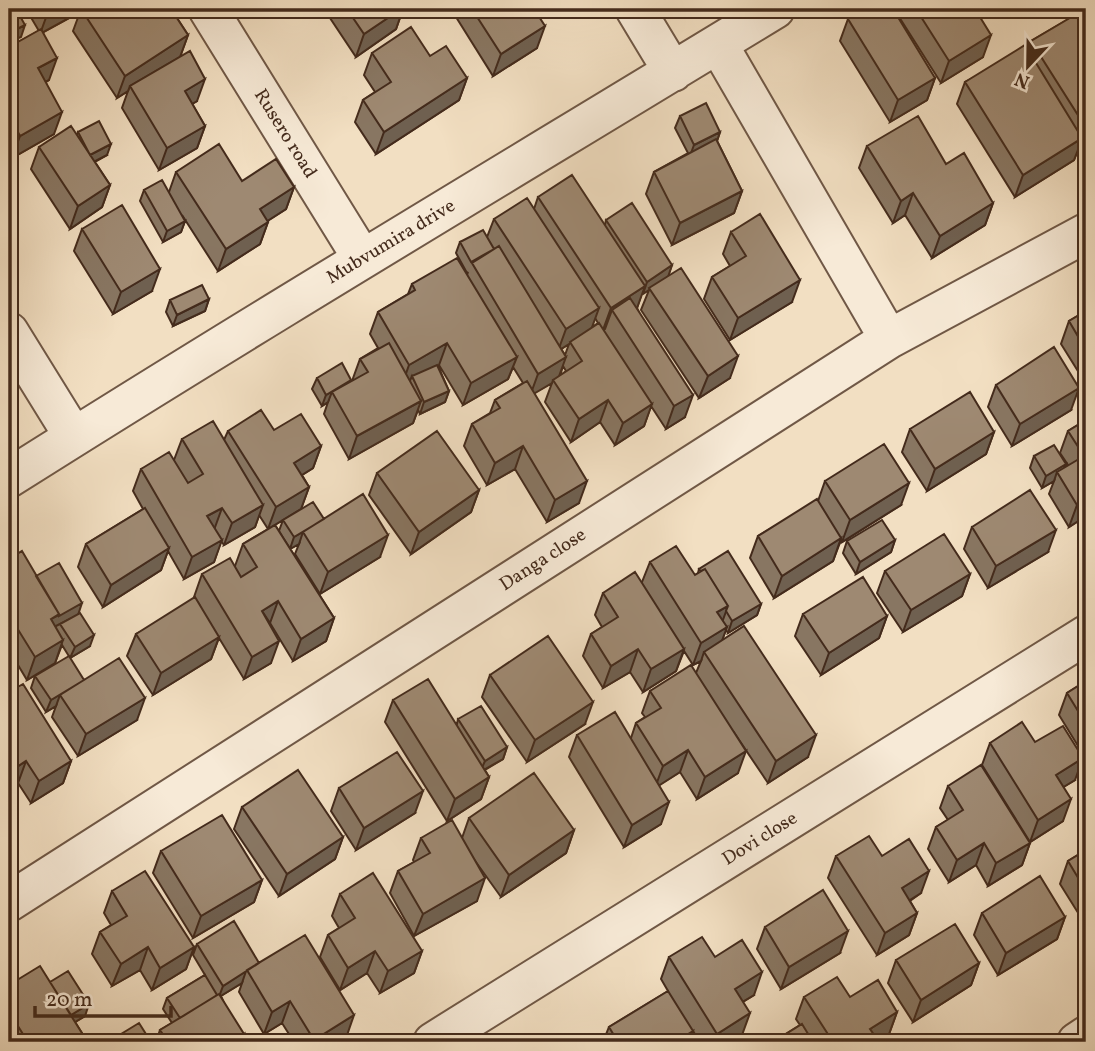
<svg xmlns="http://www.w3.org/2000/svg" width="1095" height="1051" viewBox="0 0 1095 1051" font-family="Vollkorn,serif">
  <style>
    .lines { fill: none; stroke-linecap: round; stroke-linejoin: round }
    .minor-casing { stroke: #705846; stroke-width: 42 }
    .minor { stroke: #f7ead7; stroke-width: 38 }
    .wall { fill: #887662; stroke: #442b1c; stroke-width: 2; fill-rule: evenodd }
    .shaded-wall { fill: #6f6050; stroke: #442b1c; stroke-width: 2 }
    .building { fill: #9e8972; stroke: #442b1c; stroke-width: 2 }
    .labels { text-anchor: middle; dominant-baseline: central; stroke-width: 7; stroke-linejoin: round; paint-order: stroke }
    .street-label { font-size: 19px; fill: #442b1c; stroke: #f7ead7 }
  </style>
  <rect width="100%" height="100%" fill="#f2dfc2"/>
  <filter id="stains"><feTurbulence type="fractalNoise" baseFrequency=".00286" numOctaves="4"/><feColorMatrix values="0 0 0 0 .2 0 0 0 0 .09 0 0 0 0 .02 0 0 0 .5 -.17"/></filter>
  <radialGradient id="worn" r=".72"><stop offset=".6" stop-color="#630" stop-opacity="0"/><stop offset="1" stop-color="#630" stop-opacity=".3"/></radialGradient>
  <g class="lines">
    <defs>
      <path id="minor" d="M208,9L362,258
        M635,9L673,72
        M718,44L889,339
        M9,332L74,437
        M9,478C262,318 519,165 775,9
        M9,902L889,339L1086,233
        M433,1042L1086,635
        M1077,1042L1086,1036"/>
    </defs>
    <use href="#minor" class="minor-casing"/>
    <use href="#minor" class="minor"/>
  </g>
  <path class="wall" d="M26,9H171L188,35L180,57L197,101L192,104L205,126L197,148L159,170L122,108L128,91L117,98L73,31L80,12L43,32L49,80L46,82L54,134L12,158L9,152V47L39,31Z
    M324,9H403L396,29L356,57Z
    M451,9H534L537,48L493,76Z
    M894,9H975L983,57L941,83Z
    M1086,9V138L1081,142L1074,160L1015,197L957,104L965,82L1028,50L1031,41Z
    M848,19L935,78L927,100L890,122L840,41Z
    M372,53L430,56L467,78L459,100L376,154L355,122L363,100L375,92L364,75Z
    M680,116L720,132L717,141L742,191L734,213L672,245L646,194L654,172L688,153L675,128Z
    M78,132L107,155L95,162L110,185L102,207L70,229L31,169L39,147L77,135Z
    M867,146L946,164L993,203L985,225L932,258L905,215L893,223L859,168Z
    M176,172L242,181L294,187L286,209L267,221L268,222L260,244L218,271L182,215L185,221L181,232L163,242L140,201L144,190L169,192Z
    M538,197L605,225L606,220L672,265L668,276L730,378L699,398L641,310L649,290L642,293L637,308L685,417L666,429L651,406L644,426L615,445L600,422L571,442L545,402L552,383L534,393L579,503L547,522L515,469L487,485L464,446L472,424L490,413L495,400L523,383L513,367L508,379L463,405L439,365L438,366L449,391L445,402L420,414L418,410L413,423L349,459L324,414L328,402L322,406L312,389L317,378L352,381L360,359L378,348L370,334L378,312L408,294L412,284L467,275L468,272L467,273L456,253L460,242L487,237L494,219L534,209ZM595,318L598,323L591,328ZM569,344L565,355L561,349ZM563,366L566,371L560,376Z
    M82,229L152,291L113,314L74,251Z
    M731,232L792,302L730,340L704,299L712,277L730,266L723,254Z
    M209,299L205,311L173,326L166,312L170,300Z
    M1086,311V384L1061,344L1069,321Z
    M996,385L1071,410L1012,446L988,407Z
    M1086,387V409L1080,399L1084,388Z
    M1086,420V516L1069,527L1049,494L1054,481L1042,488L1030,468L1034,456L1066,464L1065,467L1068,465L1060,453L1068,431Z
    M910,429L994,432L986,454L927,491L902,452Z
    M274,430L321,446L313,468L302,475L309,487L301,509L324,519L380,557L320,594L295,554L299,544L290,549L279,531L283,520L275,525L334,618L326,641L293,661L270,623L271,663L244,679L219,638L211,659L153,695L127,656L136,634L199,604L194,597L202,574L235,566L243,544L268,529L259,515L255,527L224,545L221,541L214,562L184,579L168,551L161,570L103,607L78,567L86,544L143,509L133,491L141,469L174,460L182,439L224,440L228,431Z
    M377,473L479,490L471,512L411,554L369,495Z
    M825,481L901,505L842,542L841,540L833,561L774,598L750,558L758,536L818,501Z
    M972,527L1048,552L988,588L964,549Z
    M895,540L891,552L856,574L843,553L847,541Z
    M9,559L36,576L78,614L90,646L70,658L62,645L55,663L27,680L9,650Z
    M650,562L695,575L698,573L699,569L761,604L757,615L728,633L726,630L722,640L808,757L768,783L735,734L738,773L697,799L680,772L659,785L661,824L624,847L569,757L577,735L631,738L636,723L645,717L642,713L650,691L696,673L701,661L693,665L684,651L676,671L643,692L630,672L603,688L583,656L591,634L602,627L595,615L603,593L642,582Z
    M885,571L970,574L962,596L903,632L877,593Z
    M803,614L887,616L879,638L821,675L795,636Z
    M490,675L585,724L527,762L482,697Z
    M35,676L84,680L137,720L78,756L52,717L56,706L46,712L31,688Z
    M1086,681V759L1059,715L1067,693Z
    M9,692L71,761L63,783L31,803L18,783Z
    M393,700L457,724L458,719L507,747L503,759L485,770L489,777L481,799L447,821L385,722Z
    M1035,742L1075,780L1063,787V821L1030,842L982,765L990,743Z
    M948,786L1030,843L1022,865L988,886L976,865L949,882L928,849L936,827L948,820L940,808Z
    M339,788L415,813L356,850L331,811Z
    M242,807L343,837L335,859L279,896L234,829Z
    M469,818L574,830L566,853L501,897L473,858L477,901L414,936L390,893L398,871L414,862L413,860L421,838H462Z
    M1086,850V923L1085,924L1060,884L1068,861Z
    M161,851L262,880L254,902L193,938L153,873Z
    M836,856H882L921,893L910,901L917,913L909,935L877,955L828,878Z
    M112,891L194,947L186,969L152,990L140,970L112,986L92,954L100,932L111,925L104,913Z
    M340,894L422,951L414,973L380,993L367,973L340,990L320,957L328,935L339,928L332,916Z
    M982,913L1065,917L1057,939L998,975L974,935Z
    M765,927L840,953L781,989L757,949Z
    M197,944L259,963L346,1038L338,1042H294L282,1023L264,1034L239,992L242,983L221,996L241,1042H156L160,1030L172,1023L163,1009L167,998L205,975L193,955Z
    M669,957H715L754,995L743,1002L742,1035L731,1042H700L693,1031L689,1042H603L609,1027L668,991L661,979Z
    M896,960L979,963L971,985L913,1022L888,983Z
    M50,982L85,1016L75,1022L85,1038L84,1042H9V985Z
    M804,997H850L897,1012L889,1034L878,1041L879,1042H773L800,1025L796,1019Z"/>
  <path class="shaded-wall" d="M54,9H81L80,12L40,34L48,12Z
    M401,9H403L396,29L356,57L364,34Z
    M25,25L21,37L9,42V33Z
    M545,26L537,48L493,76L501,54Z
    M188,35L180,57L130,86L128,91L117,98L125,76Z
    M991,35L983,57L941,83L949,61Z
    M57,58L49,80L30,90L38,68Z
    M467,78L459,100L376,154L384,132Z
    M935,78L927,100L890,122L898,100Z
    M205,79L197,101L177,113L185,91Z
    M62,112L54,134L12,158L20,136Z
    M1086,121V138L1081,142L1074,160L1015,197L1023,175L1076,142L1083,123Z
    M205,126L197,148L159,170L167,148Z
    M720,132L716,144L690,156L694,145Z
    M111,144L107,155L86,166L90,155Z
    M110,185L102,207L70,229L78,206Z
    M294,187L286,209L252,231L260,209Z
    M742,191L734,213L672,245L680,223Z
    M913,193L905,215L893,223L901,201Z
    M993,203L985,225L932,258L940,236Z
    M185,221L181,232L163,242L167,231Z
    M268,222L260,244L218,271L226,249Z
    M672,265L668,277L643,294L647,282Z
    M160,269L152,291L113,314L121,292Z
    M800,280L792,302L730,340L738,318Z
    M645,286L637,308L612,310L605,329L603,330L611,308Z
    M209,299L205,311L173,326L177,315Z
    M599,308L591,330L558,351L566,329Z
    M447,343L439,365L414,380L412,376L409,383L401,388L409,365Z
    M738,356L730,378L699,398L708,376Z
    M517,357L508,379L463,405L471,383Z
    M566,357L558,379L553,380L552,383L530,396L538,374Z
    M351,380L332,392L328,402L322,406L326,395Z
    M1079,388L1071,410L1012,446L1020,424Z
    M449,391L445,402L420,414L424,402Z
    M693,395L685,417L666,429L674,406Z
    M608,400L600,422L571,442L579,419Z
    M421,401L413,423L349,459L357,436Z
    M652,404L644,426L615,445L623,423Z
    M994,432L986,454L927,491L935,469Z
    M321,446L313,468L286,485L294,463Z
    M523,446L515,469L487,485L495,463Z
    M1066,464L1062,476L1057,472L1054,481L1042,488L1046,476Z
    M587,481L579,503L547,522L555,500Z
    M909,483L901,505L842,542L850,520Z
    M309,487L301,509L268,529L276,507Z
    M479,490L471,512L411,554L419,532Z
    M1086,499V516L1069,527L1077,505Z
    M263,505L255,527L224,545L232,523Z
    M222,508L214,530L207,516Z
    M1056,530L1048,552L988,588L996,566Z
    M303,532L299,544L290,549L294,537Z
    M388,535L380,557L320,594L328,572Z
    M841,538L833,561L774,598L782,576Z
    M222,540L214,562L184,579L192,557Z
    M895,540L891,552L856,574L860,562Z
    M169,548L161,570L103,607L111,585Z
    M970,574L962,596L903,632L911,610Z
    M278,601L270,623L262,611Z
    M82,603L78,615L54,627L51,619Z
    M761,604L757,615L728,633L732,621Z
    M728,606L720,628L717,612Z
    M887,616L879,638L821,675L829,653Z
    M334,618L326,641L293,661L301,639Z
    M727,627L719,649L704,652L701,661L693,665L701,643Z
    M94,635L90,646L70,658L75,647Z
    M219,637L211,659L153,695L161,673Z
    M63,640L55,663L27,680L35,657Z
    M279,641L271,663L244,679L252,657Z
    M638,649L630,672L603,688L611,666Z
    M684,649L676,671L643,692L651,669Z
    M84,680L60,695L56,706L46,712L51,700Z
    M145,698L137,720L78,756L86,734Z
    M593,702L585,724L527,762L535,740Z
    M816,735L808,757L768,783L776,761Z
    M507,747L503,759L480,772L485,761Z
    M688,750L680,772L655,788L663,766Z
    M746,751L738,773L697,799L705,777Z
    M1083,758L1075,780L1047,797L1056,775Z
    M26,761L18,783L9,789V772Z
    M71,761L63,783L31,803L39,781Z
    M489,777L481,799L447,821L455,799Z
    M423,791L415,813L356,850L364,828Z
    M1071,799L1063,821L1030,842L1038,820Z
    M669,802L661,824L624,847L632,825Z
    M574,830L566,853L501,897L509,875Z
    M343,837L335,859L279,896L287,874Z
    M984,843L976,865L949,882L957,860Z
    M1030,843L1022,865L988,886L996,863Z
    M929,871L921,893L894,910L902,888Z
    M485,878L477,901L414,936L423,914Z
    M262,880L254,902L193,938L201,916Z
    M917,913L909,935L877,955L885,933Z
    M1065,917L1057,939L998,975L1006,953Z
    M848,931L840,953L781,989L789,967Z
    M148,947L140,970L112,986L121,964Z
    M194,947L186,969L152,990L160,968Z
    M375,951L367,973L340,990L348,968Z
    M422,951L414,973L380,993L388,971Z
    M979,963L971,985L913,1022L921,1000Z
    M246,971L242,983L219,997L223,986Z
    M762,972L754,995L727,1011L735,989Z
    M290,1001L282,1023L264,1034L272,1012Z
    M89,1004L85,1016L59,1032L63,1020Z
    M897,1012L889,1034L877,1042L870,1029Z
    M750,1013L742,1035L731,1042H714L717,1034Z
    M354,1015L346,1038L338,1042H313L314,1040Z
    M693,1031L689,1042H675Z
    M244,1034L241,1042H231Z"/>
  <path class="building" d="M9,9H16L25,25L9,33Z
    M81,9H171L188,35L125,76Z
    M347,9H401L364,34Z
    M472,9H534L545,26L501,54Z
    M864,9H893L935,78L898,100L848,19Z
    M916,9H975L991,35L949,61Z
    M1085,9H1086V121L1083,123L1031,41Z
    M411,27L430,56L446,46L467,78L384,132L363,100L391,82L372,53Z
    M41,29L57,58L38,68L62,112L20,136L9,115V47Z
    M1025,45L1082,138L1023,175L965,82Z
    M190,51L205,79L185,91L205,126L167,148L130,86Z
    M706,103L720,132L694,145L680,116Z
    M918,116L946,164L964,153L993,203L940,236L913,193L901,201L867,146Z
    M99,121L111,144L90,155L78,132Z
    M71,126L110,185L78,206L39,147Z
    M716,139L742,191L680,223L654,172Z
    M219,144L242,181L276,159L294,187L260,209L268,222L226,249L176,172Z
    M572,175L645,286L611,308L538,197Z
    M162,180L185,221L167,231L144,190Z
    M527,198L599,308L566,329L494,219Z
    M632,203L672,265L647,282L606,220Z
    M122,205L160,269L121,292L82,229Z
    M760,214L800,280L738,318L712,277L746,256L731,232Z
    M483,230L494,249L471,262L460,242Z
    M499,246L566,357L538,374L472,263Z
    M457,258L517,357L471,383L447,343L409,365L378,312L415,290L412,284Z
    M681,268L738,356L708,376L649,288Z
    M202,285L209,299L177,315L170,300Z
    M630,298L693,395L674,406L612,310Z
    M1086,311V350L1069,321Z
    M599,323L652,404L623,423L608,400L579,419L553,380L582,361L570,342Z
    M389,343L421,401L357,436L332,392L368,372L360,359Z
    M1054,347L1079,388L1020,424L996,385Z
    M342,363L351,380L326,395L317,378Z
    M437,365L449,391L424,402L412,376Z
    M527,381L587,481L555,500L523,446L495,463L472,424L500,408L495,400Z
    M970,392L994,432L935,469L910,429Z
    M261,410L274,430L301,414L321,446L294,463L309,487L276,507L228,431Z
    M1086,420V499L1077,505L1057,472L1084,456L1068,431Z
    M213,421L263,505L232,523L222,508L207,516L222,540L192,557L141,469L169,452L188,483L203,474L182,439Z
    M437,431L479,490L419,532L377,473Z
    M884,444L909,483L850,520L825,481Z
    M1054,445L1066,464L1046,476L1034,456Z
    M1030,490L1056,530L996,566L972,527Z
    M363,494L388,535L328,572L303,532Z
    M817,499L841,538L782,576L758,536Z
    M313,502L324,519L294,537L283,520Z
    M145,508L169,548L111,585L86,544Z
    M882,520L895,540L860,562L847,541Z
    M275,525L334,618L301,639L278,601L262,611L279,641L252,657L202,574L230,558L241,577L257,567L243,544Z
    M944,534L970,574L911,610L885,571Z
    M676,546L695,575L705,569L728,606L717,612L727,627L701,643L650,562Z
    M22,551L59,614L51,619L63,640L35,657L9,615V559Z
    M728,551L761,604L732,621L726,611L728,606L705,569L701,571L699,569Z
    M59,563L82,603L59,616V614L36,576Z
    M635,572L684,649L651,669L638,649L611,666L591,634L618,617L603,593Z
    M863,577L887,616L829,653L803,614Z
    M195,597L219,637L161,673L136,634Z
    M80,613L94,635L75,647L60,624Z
    M744,626L816,735L776,761L704,652Z
    M548,636L593,702L535,740L490,675Z
    M69,656L84,680L51,700L35,676Z
    M119,658L145,698L86,734L60,695Z
    M691,665L746,751L705,777L688,750L663,766L636,723L661,708L650,691Z
    M428,679L489,777L455,799L393,700Z
    M1086,681V724L1067,693Z
    M23,684L71,761L39,781L26,761L9,772V692Z
    M481,706L507,747L485,761L458,719Z
    M615,712L669,802L632,825L577,735Z
    M1022,722L1035,742L1063,726L1083,758L1056,775L1071,799L1038,820L990,743Z
    M397,752L423,791L364,828L339,788Z
    M981,765L1030,843L996,863L984,843L957,860L936,827L963,810L948,786Z
    M298,770L343,837L287,874L242,807Z
    M534,773L574,830L509,875L469,818Z
    M222,815L262,880L201,916L161,851Z
    M452,820L485,878L423,914L398,871L430,853L421,838Z
    M869,836L882,856L909,839L929,871L902,888L917,913L885,933L836,856Z
    M1086,850V891L1068,861Z
    M145,871L194,947L160,968L148,947L121,964L100,932L127,916L112,891Z
    M373,873L422,951L388,971L375,951L348,968L328,935L355,918L340,894Z
    M1040,876L1065,917L1006,953L982,913Z
    M823,890L848,931L789,967L765,927Z
    M234,921L259,963L223,986L197,944Z
    M955,924L979,963L921,1000L896,960Z
    M305,935L354,1015L314,1040L290,1001L272,1012L247,970Z
    M702,937L715,957L742,940L762,972L735,989L750,1013L717,1034L669,957Z
    M40,966L85,1038L78,1042H28L9,1012V985Z
    M68,971L89,1004L71,1015L50,982Z
    M205,975L217,995L180,1018L167,998Z
    M837,977L850,997L878,980L897,1012L870,1029L879,1042H833L804,997Z
    M668,991L693,1031L675,1042H618L609,1027Z
    M219,994L244,1034L231,1042H168L160,1030Z
    M139,1023L151,1042H108Z
    M802,1024L813,1042H773Z"/>
  <g class="labels">
    <g class="street-label">
      <text transform="translate(285 134) rotate(58)">Rusero road</text>
      <text transform="translate(391 242) rotate(-31)">Mubvumira drive</text>
      <text transform="translate(543 560) rotate(-33)">Danga close</text>
      <text transform="translate(760 839) rotate(-32)">Dovi close</text>
    </g>
  </g>
  <rect width="1095" height="1051" fill="none" stroke="#f2dfc2" stroke-width="35"/>
  <rect x="10" y="10" width="1074" height="1030" fill="none" stroke="#442b1c" stroke-width="3.5"/>
  <rect x="18" y="18" width="1060" height="1016" fill="none" stroke="#442b1c" stroke-width="2"/>
  <g transform="translate(1028 66) rotate(202)" stroke="#f7ead7" stroke-width="5" paint-order="stroke">
  <path d="M0-5L12 26L0 18L-12 26Z" fill="#442b1c"/>
  <text y="-10" font-size="19" font-weight="bold" text-anchor="middle" fill="#442b1c">N</text>
  </g>
  <path d="M35 1006v10h136v-10" fill="none" stroke="#442b1c" stroke-width="3.5"/>
  <text x="46" y="1006" font-size="21" fill="#442b1c" stroke="#f7ead7" stroke-width="5" paint-order="stroke">20 m</text>
  <rect width="100%" height="100%" filter="url(#stains)"/>
  <rect width="100%" height="100%" fill="url(#worn)"/>
</svg>
